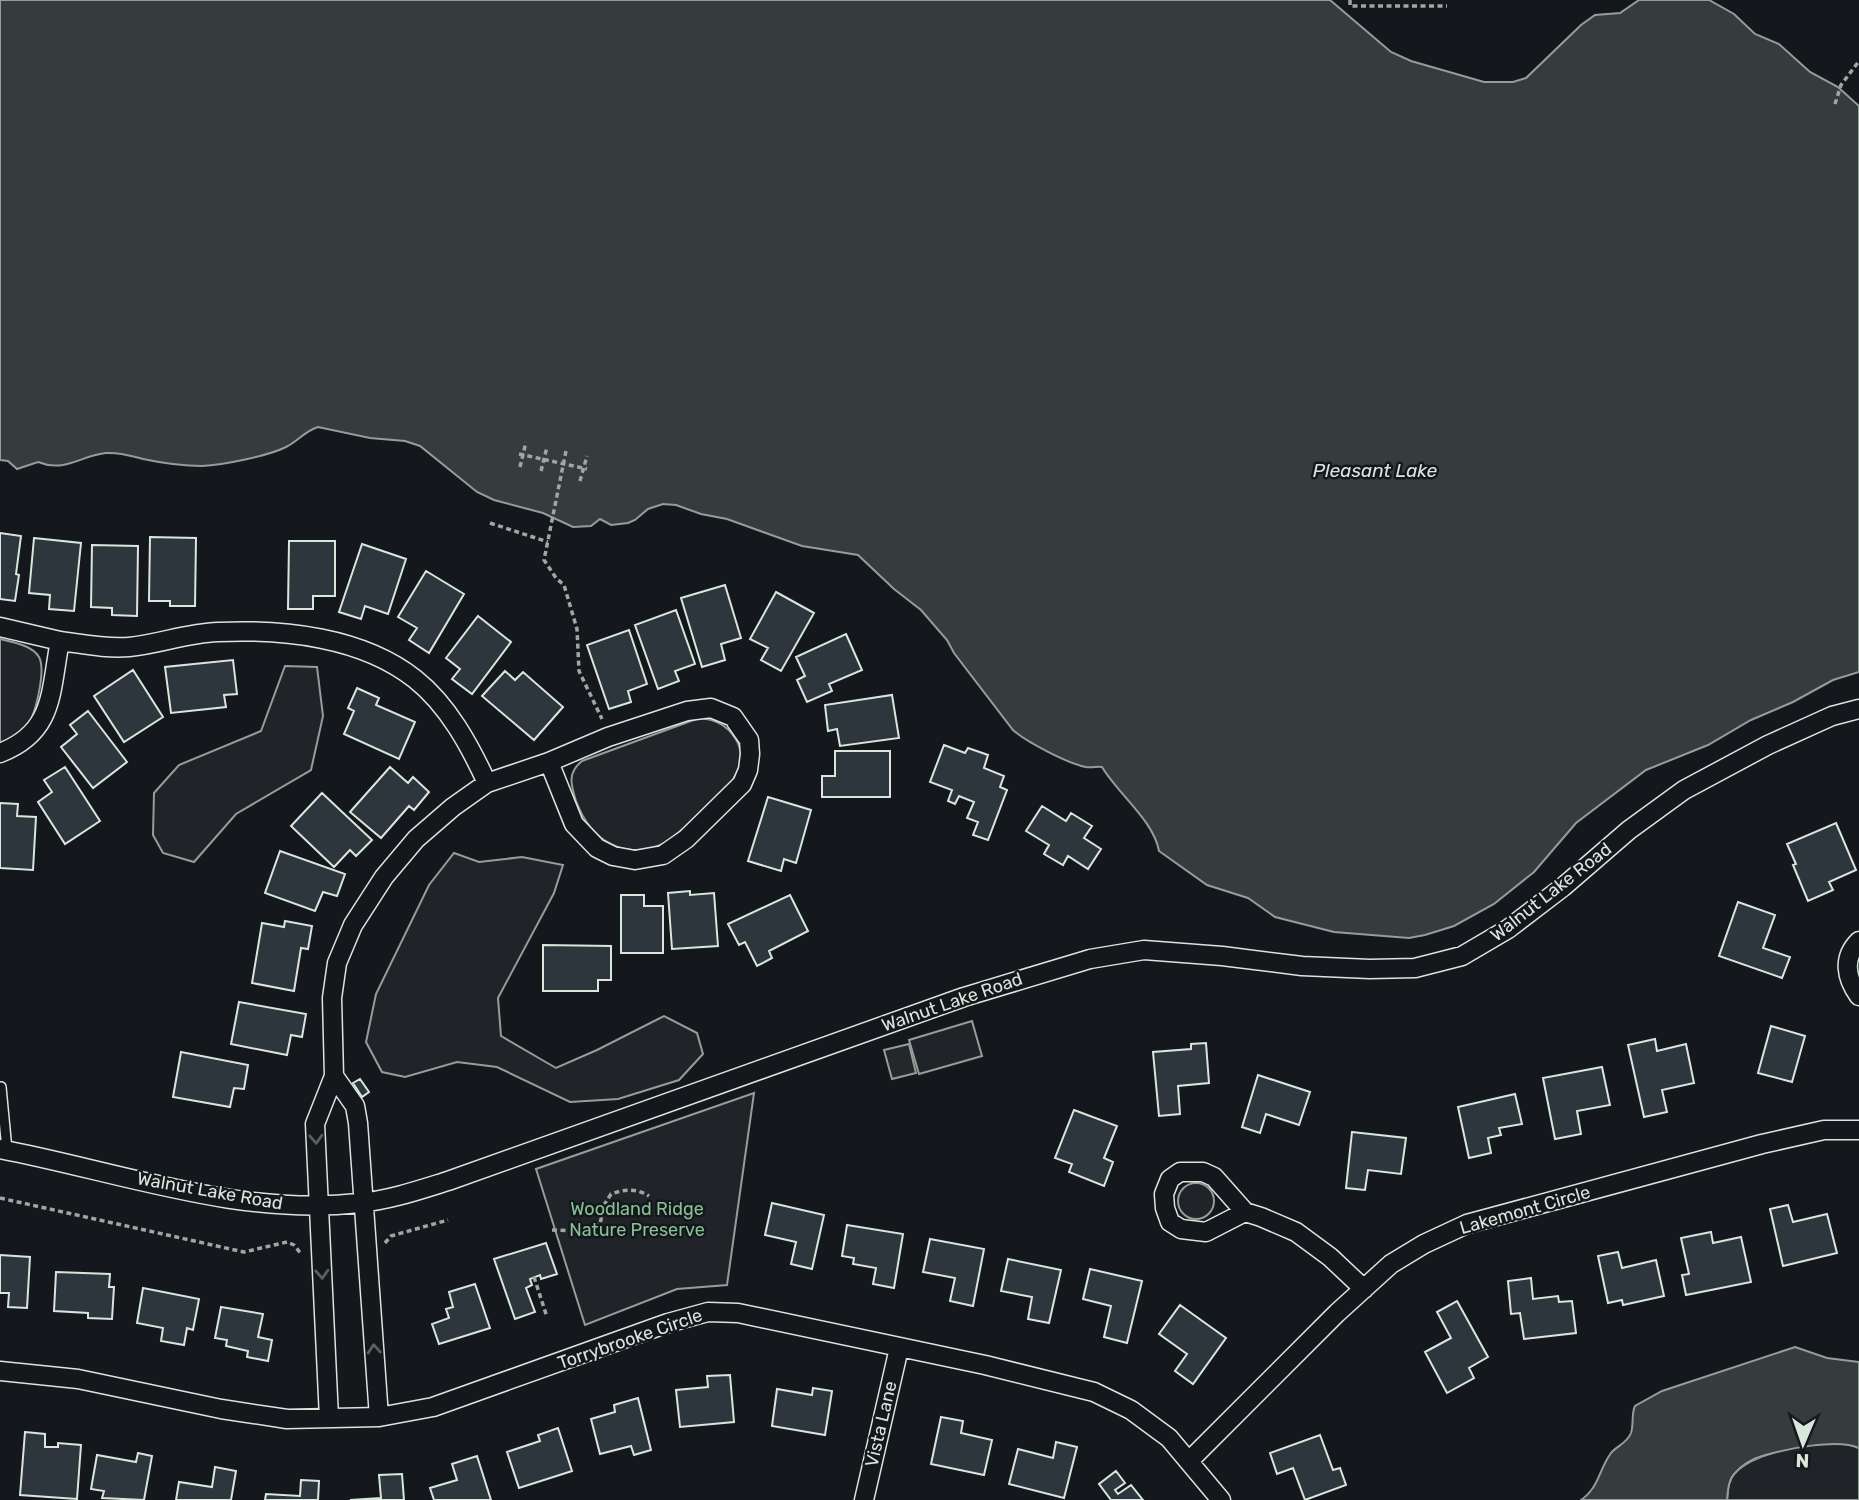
<svg xmlns="http://www.w3.org/2000/svg" width="1859" height="1500" viewBox="0 0 1859 1500" font-family="Rubik,sans-serif">
  <style>
    .green { fill: #202428; stroke: #939e99; stroke-width: 2 }
    .parking { fill: #24282b; stroke: #939e99; stroke-width: 2 }
    .water { fill: #363b3e; stroke: #939e99; stroke-width: 2 }
    .building { fill: #2c363c; stroke: #d8e6dc; stroke-width: 2 }
    .lines { fill: none; stroke-linecap: round; stroke-linejoin: round }
    .service-casing { stroke: #d8e6dc; stroke-width: 12 }
    .minor-casing { stroke: #d8e6dc; stroke-width: 21 }
    .path { stroke: #9da8a2; stroke-width: 3.5; stroke-dasharray: 5 3.5; stroke-linecap: butt }
    .service { stroke: #14181c; stroke-width: 9 }
    .minor { stroke: #14181c; stroke-width: 18 }
    .oneway { stroke: #59605f }
    .labels { text-anchor: middle; dominant-baseline: central; stroke-width: 5; stroke-linejoin: round; paint-order: stroke }
    .street-label { font-size: 18px; fill: #d8e6dc; stroke: #14181c }
    .park-label { font-size: 18px; fill: #8ac095; stroke: #14181c }
    .water-label { font-size: 19px; font-style: italic; fill: #d8e6dc; stroke: #14181c }
  </style>
  <rect width="100%" height="100%" fill="#14181c"/>
  <path class="green" d="M0,639C12,642 32,645 39,657C46,670 36,714 27,726C22,734 9,740 0,743Z
    M285,666L317,667L323,716L311,770L236,814L194,862L163,853L153,835L154,793L179,765L261,731Z
    M699,718C713,719 727,725 735,738C761,776 692,820 667,842C625,863 591,841 576,801C571,785 567,773 582,761Z
    M454,853L479,862L522,857L563,865L554,893L498,998L501,1036L556,1068L597,1050L664,1016L697,1033L703,1054L679,1080L618,1099L570,1102L497,1067L457,1062L405,1077L382,1072L366,1042L376,994L429,885Z
    M972,1021L982,1056L919,1074L909,1040Z
    M754,1093L727,1285L677,1289L585,1325L536,1169Z
    M1178 1201a18 18 0 1 1 36 0a18 18 0 1 1-36 0Z
    M1843,1442L1859,1448V1500H1727C1728,1491 1728,1481 1734,1474C1754,1451 1813,1443 1843,1442Z"/>
  <path class="parking" d="M909,1044L916,1073L892,1079L884,1050Z"/>
  <path class="water" d="M0,0H1330L1391,52L1411,61L1484,82H1513L1526,78L1581,25L1595,15L1620,13L1639,0H1709L1734,14L1755,34L1779,44L1810,72L1838,87L1859,106V672L1833,680L1793,702L1751,720L1708,745L1646,770L1576,823L1534,872L1494,904L1454,926L1425,935L1409,938L1334,932L1275,917L1248,898L1207,885L1159,851C1154,821 1118,794 1102,767C1097,766 1093,768 1086,767C1069,764 1026,742 1013,730L954,653L947,640L921,610L894,589L858,555L802,546L727,519L701,514L676,505L663,504L648,509L635,520L628,523L611,525L600,519L591,526L573,527L543,513L494,500L477,492L420,446L405,441L370,438L318,427C305,431 298,441 286,447C268,456 223,465 202,466C184,466 162,463 143,459C131,456 120,452 106,453C82,455 65,473 38,462L17,469L8,461L0,460Z
    M1795,1347L1827,1358L1859,1362V1448C1838,1438 1785,1449 1762,1456C1752,1459 1741,1466 1734,1474C1728,1481 1728,1491 1727,1500H1581C1599,1488 1599,1469 1611,1453C1617,1446 1627,1443 1631,1433C1634,1424 1631,1414 1635,1406L1662,1391Z"/>
  <path class="building" d="M0,533L21,536L16,574L19,575L15,601L0,599Z
    M150,537L196,538L195,606H170V601H149Z
    M34,538L81,543L74,611L49,609L50,595L29,593Z
    M289,541H335V596H313V609H288Z
    M362,544L406,559L388,614L365,606L361,619L339,612Z
    M92,545L138,546L137,616L112,615V608L91,607Z
    M426,571L464,594L429,653L409,640L417,628L398,617Z
    M725,585L741,638L721,644L725,660L702,667L681,598Z
    M776,592L814,613L781,671L761,660L768,648L750,639Z
    M676,610L695,664L675,671L679,681L658,689L635,625Z
    M478,616L511,642L472,694L452,679L460,669L446,658Z
    M629,630L647,684L628,691L631,702L609,709L587,645Z
    M846,634L862,670L829,684L832,691L807,702L797,680L805,676L796,657Z
    M233,660L237,694L224,695L226,707L171,713L165,667Z
    M133,670L163,717L124,742L94,696Z
    M505,671L515,680L523,672L563,707L534,740L482,696Z
    M357,688L379,698L376,705L415,722L399,759L344,734L354,711L348,708Z
    M892,695L899,738L840,746L837,729L828,731L825,705Z
    M88,711L127,762L93,788L61,747L77,734L70,725Z
    M944,745L965,753L968,748L988,755L984,768L1004,776L1000,787L1007,790L988,840L973,835L978,822L967,818L974,802L959,796L955,804L948,801L952,790L930,782Z
    M835,751H890V797H822V776H835Z
    M65,767L100,821L65,844L38,802L52,792L44,780Z
    M390,767L408,783L413,777L429,792L414,810L409,806L381,838L350,812Z
    M322,793L372,840L356,856L350,850L334,867L291,826Z
    M768,797L811,810L796,863L784,859L781,871L748,861Z
    M0,803L18,804L17,816L36,817L33,870L0,868Z
    M1042,806L1066,821L1071,813L1092,826L1084,838L1101,849L1088,869L1068,856L1063,865L1044,854L1049,845L1026,831Z
    M1836,823L1856,870L1829,882L1833,890L1808,901L1793,865L1796,864L1787,844Z
    M280,851L345,874L337,896L323,892L315,911L265,893Z
    M690,891V895L714,893L718,946L672,949L668,893Z
    M621,895H644V906H663V953H621Z
    M790,895L808,931L769,951L772,958L757,966L745,942L739,945L728,924Z
    M1738,902L1775,915L1763,948L1790,957L1782,978L1719,956Z
    M285,921L312,926L308,949L301,948L294,991L252,983L262,923L284,927Z
    M543,945L611,946V980H598V991H543Z
    M239,1002L306,1014L302,1037L291,1035L287,1055L231,1044Z
    M1771,1026L1805,1036L1792,1082L1758,1073Z
    M1655,1039L1657,1051L1686,1044L1694,1083L1662,1090L1667,1112L1644,1117L1628,1045Z
    M1206,1043L1209,1083L1178,1086L1180,1114L1159,1116L1153,1052L1191,1049V1044Z
    M181,1052L248,1065L244,1089L234,1088L230,1107L173,1097Z
    M1602,1067L1610,1105L1577,1111L1581,1134L1555,1139L1543,1078Z
    M1258,1075L1310,1092L1299,1125L1266,1114L1260,1133L1242,1127Z
    M360,1079L369,1092L362,1097L353,1083Z
    M1515,1094L1522,1124L1499,1128L1501,1135L1488,1138L1491,1153L1469,1158L1458,1107Z
    M1074,1110L1117,1126L1104,1158L1113,1162L1104,1186L1069,1172L1072,1164L1055,1158Z
    M1352,1132L1406,1138L1401,1174L1368,1170L1365,1190L1346,1188Z
    M772,1203L824,1215L812,1269L791,1264L796,1242L765,1235Z
    M1788,1205L1793,1222L1827,1214L1837,1253L1783,1266L1770,1209Z
    M847,1225L903,1234L894,1288L873,1284L876,1268L853,1264L854,1258L842,1256Z
    M1711,1232L1713,1243L1741,1237L1751,1282L1686,1295L1682,1275L1689,1274L1681,1238Z
    M930,1239L984,1249L973,1306L950,1301L955,1278L923,1272Z
    M546,1243L557,1274L541,1279L540,1275L530,1279L532,1285L526,1288L535,1312L515,1319L494,1259Z
    M1618,1252L1622,1268L1656,1260L1664,1296L1623,1305L1622,1300L1608,1303L1598,1256Z
    M0,1255L30,1257L27,1308L8,1307L9,1293H0Z
    M1008,1259L1061,1270L1049,1323L1028,1319L1032,1297L1001,1291Z
    M1090,1269L1142,1281L1127,1343L1104,1337L1111,1306L1083,1299Z
    M56,1272L110,1274L109,1287H114L112,1319L88,1318V1313L54,1311Z
    M1531,1278L1533,1299L1558,1296L1559,1302L1572,1301L1576,1333L1524,1339L1520,1313L1511,1314L1508,1281Z
    M475,1284L490,1328L439,1344L432,1324L449,1318L446,1309L453,1307L449,1292Z
    M143,1288L199,1299L193,1330L187,1328L184,1345L161,1341L163,1328L137,1323Z
    M1457,1301L1488,1357L1469,1368L1474,1378L1447,1393L1425,1352L1451,1338L1437,1312Z
    M1180,1305L1226,1338L1193,1384L1175,1371L1187,1354L1159,1334Z
    M221,1307L263,1314L258,1337L272,1340L268,1361L247,1357L248,1351L226,1346L227,1340L215,1338Z
    M730,1375L734,1422L680,1427L676,1390L708,1387L707,1376Z
    M813,1388L832,1391L825,1435L772,1426L777,1389L812,1395Z
    M638,1398L651,1450L634,1455L631,1446L600,1454L591,1419L615,1412L614,1405Z
    M941,1417L963,1421L961,1433L992,1440L984,1475L931,1464Z
    M558,1428L572,1471L519,1488L507,1452L540,1441L538,1435Z
    M25,1432L45,1434V1447H58V1443L81,1445L77,1499L20,1495Z
    M1320,1435L1333,1470L1340,1468L1346,1485L1305,1500L1293,1468L1277,1474L1270,1453Z
    M1056,1442L1077,1447L1064,1498L1009,1484L1018,1449L1053,1458Z
    M138,1453L152,1456L144,1500L102,1498L104,1491L91,1489L97,1455L136,1462Z
    M477,1456L491,1500H434L430,1488L457,1480L452,1464Z
    M215,1467L236,1471L231,1500H176L179,1482L212,1487Z
    M1116,1471L1125,1483L1115,1490L1118,1494L1131,1485L1143,1500H1111L1099,1484Z
    M402,1474L404,1500H350L381,1498L379,1475Z
    M301,1480L319,1481L318,1500H265L266,1494L300,1496Z"/>
  <g class="lines">
    <defs>
      <path id="service" d="M1,1087L7,1150"/>
      <path id="minor" d="M0,627L60,641C50,691 55,732 0,753
        M60,641C83,644 106,649 129,647C159,644 187,633 218,632C283,629 362,637 415,679C448,705 470,746 487,783
        M1859,941C1842,958 1846,978 1859,996
        M334,1076L355,1106L358,1123L379,1417
        M0,1149C116,1171 240,1217 359,1203C390,1200 419,1190 448,1181L964,997L1090,959L1144,950L1222,956L1302,966L1370,969L1415,968L1462,956L1508,929L1563,887L1629,830L1684,790L1768,745L1832,716L1859,709
        M1245,1212L1206,1232L1181,1229L1170,1222L1165,1208L1164,1194L1170,1179L1180,1172H1203L1214,1177L1245,1212L1261,1217L1296,1232L1330,1257L1364,1289
        M0,1371L78,1379L221,1409L287,1419L379,1417L433,1407L668,1323L708,1312L738,1313L985,1365L1094,1392L1131,1410L1169,1438L1221,1500
        M329,1418L315,1124L334,1076L332,998L337,963L353,925L384,877L416,839L453,807L487,783L549,762L608,737L687,711L711,708L733,717L749,740L750,754L748,770L742,784L686,839L663,855L635,860L613,856L597,848L574,824L549,762
        M1189,1461L1337,1313L1391,1264L1424,1244L1467,1224L1762,1144L1824,1130H1859
        M864,1500L899,1348"/>
    </defs>
    <use href="#service" class="service-casing"/>
    <use href="#minor" class="minor-casing"/>
    <path class="path" d="M1350,0V6H1447
      M1835,104L1841,85L1859,61
      M566,451L544,560L556,578L564,585L577,629L579,671L602,719
      M519,454L587,469
      M520,467L526,442
      M541,471L547,447
      M580,481L587,456
      M490,523L548,542
      M0,1198L244,1252L287,1242L294,1245L302,1255
      M552,1230L576,1231L600,1224L604,1205L611,1194C625,1189 636,1188 649,1196
      M385,1243L391,1236L448,1220
      M534,1277L547,1317"/>
    <use href="#service" class="service"/>
    <use href="#minor" class="minor"/>
  </g>
  <defs><path id="oneway-chevron" d="M-2-3.5L2.5 0L-2 3.5" fill="none" stroke-width="1.6" stroke-linecap="round" stroke-linejoin="round" transform="scale(1.75)"/></defs>
  <g class="oneway">
    <use href="#oneway-chevron" transform="translate(316 1139) rotate(87)"/>
    <use href="#oneway-chevron" transform="translate(322 1274) rotate(87)"/>
    <use href="#oneway-chevron" transform="translate(374 1349) rotate(-94)"/>
  </g>
  <g class="labels">
    <g class="street-label">
      <text transform="translate(1551 892) rotate(-38)">Walnut Lake Road</text>
      <text transform="translate(952 1002) rotate(-19)">Walnut Lake Road</text>
      <text transform="translate(210 1191) rotate(10)">Walnut Lake Road</text>
      <text transform="translate(1525 1210) rotate(-16)">Lakemont Circle</text>
      <text transform="translate(630 1339) rotate(-19)">Torrybrooke Circle</text>
      <text transform="translate(881 1424) rotate(-77)">Vista Lane</text>
    </g>
    <g class="park-label">
      <text x="637" y="1209">Woodland Ridge<tspan x="637" dy="21">Nature Preserve</tspan></text>
    </g>
    <g class="water-label">
      <text x="1375" y="470">Pleasant Lake</text>
    </g>
  </g>
  <g transform="translate(1803 1444) rotate(182)" stroke="#14181c" stroke-width="5" paint-order="stroke">
  <path d="M0-5L12 26L0 18L-12 26Z" fill="#d8e6dc"/>
  <text y="-10" font-size="19" font-weight="bold" text-anchor="middle" fill="#d8e6dc">N</text>
  </g>
</svg>
